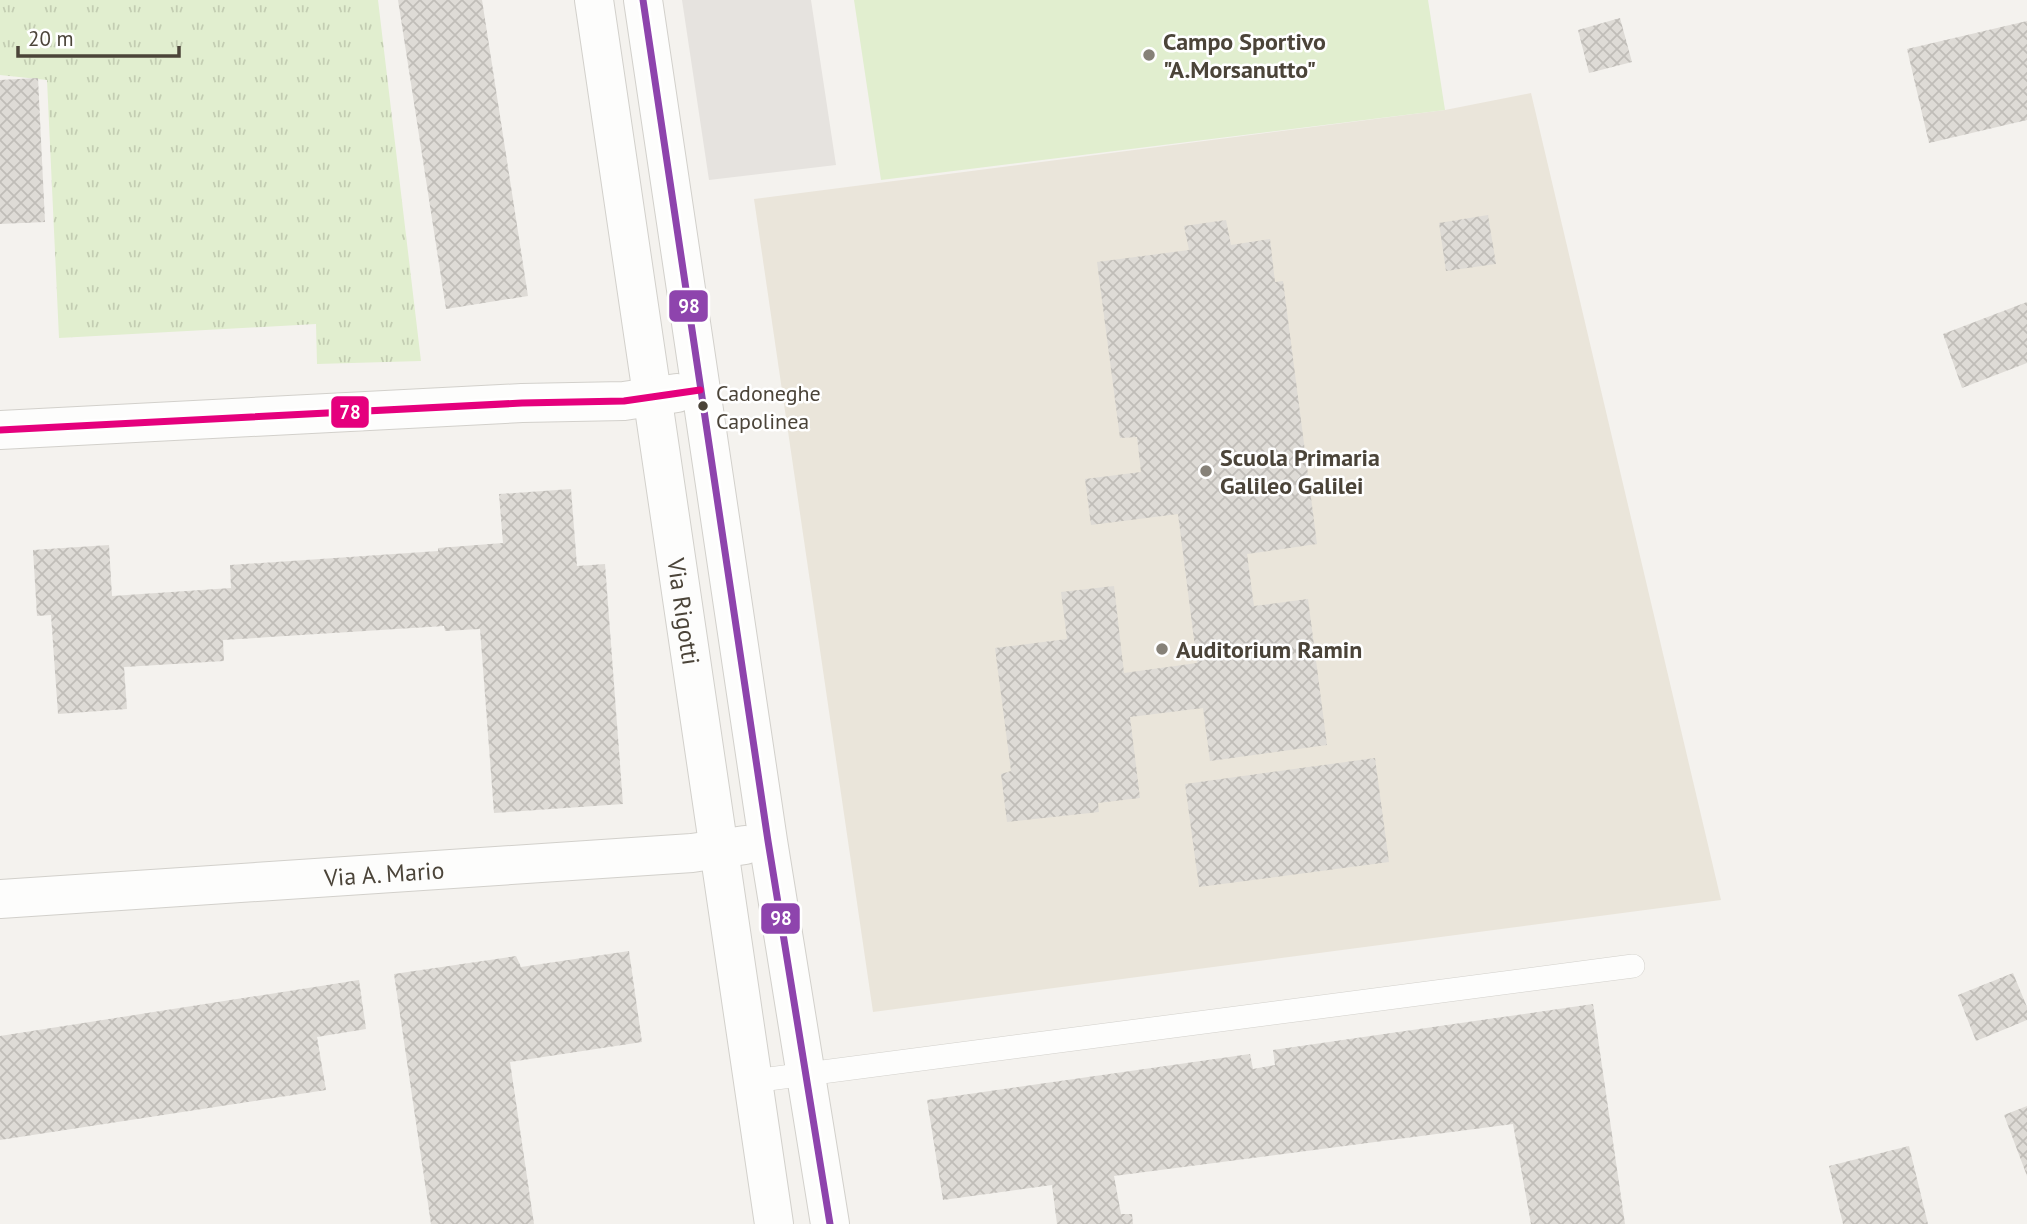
<svg xmlns="http://www.w3.org/2000/svg" width="2027" height="1224" viewBox="0 0 2027 1224" font-family="'PT Sans',sans-serif">
  <style>
    .education { fill: #eae5da }
    .green { fill: #e1eecf }
    .park { fill: url(#park-tufts) }
    .parking { fill: #e6e3df }
    .building { fill: url(#building-cross-hatch) }
    .lines { fill: none; stroke-linecap: round; stroke-linejoin: round }
    .service-casing { stroke: #d2d0cb; stroke-width: 24 }
    .minor-casing { stroke: #d2d0cb; stroke-width: 40 }
    .service { stroke: #fdfdfc; stroke-width: 23 }
    .minor { stroke: #fdfdfc; stroke-width: 38 }
    .bus-1-casing { stroke: #fff; stroke-width: 12 }
    .bus-2-casing { stroke: #fff; stroke-width: 12 }
    .bus-1 { stroke: #8e44ad; stroke-width: 7 }
    .bus-2 { stroke: #e5007d; stroke-width: 7 }
    .poi-dot { fill: #868178; stroke: #fff; stroke-width: 2.5 }
    .bus-dot { fill: #4b4439; stroke: #fff; stroke-width: 2.5 }
    .labels { text-anchor: middle; dominant-baseline: central; stroke-width: 5; stroke-linejoin: round; paint-order: stroke }
    .bus-label { font-size: 22px; fill: #4b4439; stroke: #fff; text-anchor: start }
    .poi-label { font-size: 24px; font-weight: bold; fill: #4b4439; stroke: #fff; text-anchor: start }
    .street-label { font-size: 24px; fill: #4b4439; stroke: #fff }
    .line-badge { stroke: #fff; stroke-width: 2.5 }
    .badge-label { font-size: 19px; text-anchor: middle; font-weight: bold; fill: #fff }
  </style>
  <defs>
    <pattern id="park-tufts" width="24" height="20" patternUnits="userSpaceOnUse" patternTransform="scale(1.75)"><rect width="24" height="20" fill="#e1eecf"/><path d="M3 7l-1-3M5 7V3M7 7l1-3M15 17l-1-3M17 17v-4M19 17l1-3" fill="none" stroke="#c3cdb2"/></pattern>
    <pattern id="building-cross-hatch" width="8" height="8" patternUnits="userSpaceOnUse" patternTransform="scale(1.75)"><rect width="8" height="8" fill="#dedbd6"/><path d="M0 0l8 8M0 8l8-8" fill="none" stroke="#c0bdb8"/></pattern>
  </defs>
  <rect width="100%" height="100%" fill="#f4f2ee"/>
  <path class="education" d="M1531,93L1721,900L873,1012L754,199L1445,110Z"/>
  <path class="green" d="M854,0H1428L1445,110L881,180Z"/>
  <path class="park" d="M0,0H378L421,361L317,364L316,324L59,338L47,80L0,75Z"/>
  <path class="parking" d="M682,0H811L836,165L709,180Z"/>
  <path class="building" d="M398,0H482L528,296L446,309Z
    M1620,18L1632,62L1589,73L1578,30Z
    M2027,21V120L1929,143L1907,49Z
    M38,78L45,222L0,224V80Z
    M1488,215L1496,264L1446,271L1439,223Z
    M1226,220L1231,245L1270,239L1275,282L1283,281L1317,544L1247,554L1254,606L1308,599L1327,745L1210,761L1203,708L1130,717L1140,798L1098,803L1099,812L1007,822L1001,774L1011,771L995,648L1067,639L1061,592L1114,586L1124,673L1197,663L1178,514L1091,525L1085,479L1141,472L1137,437L1120,438L1097,262L1189,250L1184,226Z
    M2027,302V363L1962,388L1943,334Z
    M571,489L577,566L605,564L623,804L494,813L480,629L445,631L444,626L223,640L224,661L124,667L127,709L58,714L51,615L37,616L33,550L109,545L112,596L231,588L230,565L438,551V548L503,543L499,494Z
    M1375,758L1389,862L1199,887L1185,784Z
    M629,951L642,1042L510,1062L534,1224H431L394,974L516,956L521,967Z
    M2013,973L2027,1007V1020L1976,1041L1958,995Z
    M359,980L366,1029L317,1037L326,1090L0,1140V1036Z
    M1593,1004L1625,1224H1531L1513,1124L1114,1176L1121,1214H1132L1133,1224H1057L1052,1185L943,1200L927,1100L1250,1054L1253,1069L1275,1065L1273,1050Z
    M2027,1106V1176L2004,1115Z
    M1909,1146L1928,1224H1843L1829,1166Z"/>
  <g class="lines">
    <defs>
      <path id="service" d="M754,1081L1633,966"/>
      <g id="minor">
        <path id="s1" d="M594,0L774,1224"/>
        <path d="M643,0L768,841L830,1224"/>
        <path d="M0,430L522,403L624,401L677,393"/>
        <path id="s2" d="M0,899L692,853L745,845"/>
      </g>
    </defs>
    <use href="#service" class="service-casing"/>
    <use href="#minor" class="minor-casing"/>
    <use href="#service" class="service"/>
    <use href="#minor" class="minor"/>
    <defs>
      <path id="bus-1" d="M643,0L768,841L830,1224"/>
      <path id="bus-2" d="M0,430L522,403L624,401L700,390"/>
    </defs>
    <use href="#bus-1" class="bus-1-casing"/>
    <use href="#bus-2" class="bus-2-casing"/>
    <use href="#bus-1" class="bus-1"/>
    <use href="#bus-2" class="bus-2"/>
  </g>
  <g class="poi-dot">
    <circle cx="1149" cy="55" r="7"/>
    <circle cx="1206" cy="471" r="7"/>
    <circle cx="1162" cy="649" r="7"/>
  </g>
  <circle class="bus-dot" cx="703" cy="406" r="6"/>
  <g class="labels">
    <g class="bus-label">
      <text x="716" y="393">Cadoneghe<tspan x="716" dy="28">Capolinea</tspan></text>
    </g>
    <g class="poi-label">
      <text x="1163" y="41">Campo Sportivo<tspan x="1163" dy="28">"A.Morsanutto"</tspan></text>
      <text x="1220" y="457">Scuola Primaria<tspan x="1220" dy="28">Galileo Galilei</tspan></text>
      <text x="1176" y="649">Auditorium Ramin</text>
    </g>
    <g class="street-label">
      <text stroke="none"><textPath href="#s1" startOffset="618">Via Rigotti</textPath></text>
      <text stroke="none"><textPath href="#s2" startOffset="385">Via A. Mario</textPath></text>
    </g>
  </g>
  <g class="line-badge">
    <rect x="668" y="289" width="41" height="34" rx="7" fill="#8e44ad"/>
    <rect x="330" y="395" width="40" height="34" rx="7" fill="#e5007d"/>
    <rect x="760" y="902" width="41" height="33" rx="7" fill="#8e44ad"/>
  </g>
  <g class="badge-label">
    <text x="689" y="313">98</text>
    <text x="350" y="419">78</text>
    <text x="781" y="925">98</text>
  </g>
  <path d="M18 46v10h161v-10" fill="none" stroke="#4b4439" stroke-width="3.5"/>
  <text x="28" y="46" font-size="21" fill="#4b4439" stroke="#ffffff" stroke-width="5" paint-order="stroke">20 m</text>
</svg>
